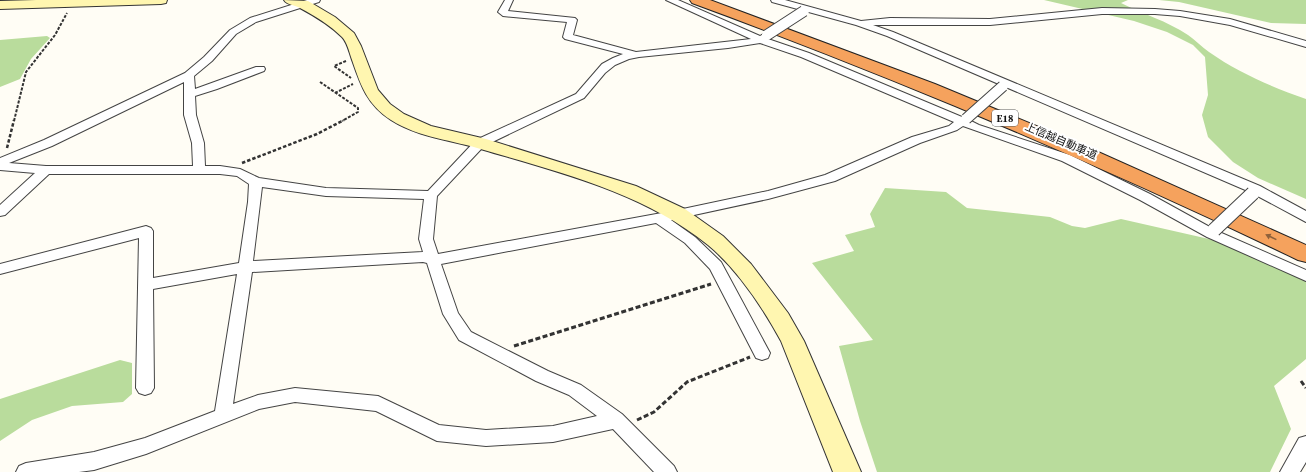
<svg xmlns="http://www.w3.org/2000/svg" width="1306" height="472" viewBox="0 0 1306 472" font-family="'Source Serif 4','Noto Sans JP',serif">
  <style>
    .forest { fill: #b9dc9c }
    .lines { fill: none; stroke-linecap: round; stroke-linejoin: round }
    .street-casing { stroke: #444; stroke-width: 2 }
    .secondary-casing { stroke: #333; stroke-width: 2 }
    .highway-casing { stroke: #222; stroke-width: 2 }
    .path-far2 { stroke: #333; stroke-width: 2; stroke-dasharray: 3 1.5; stroke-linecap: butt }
    .path-far1 { stroke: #333; stroke-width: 2.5; stroke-dasharray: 3.5 2; stroke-linecap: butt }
    .path { stroke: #333; stroke-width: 3; stroke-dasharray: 5 2.5; stroke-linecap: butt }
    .street { fill: #fff; fill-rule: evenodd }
    .secondary { fill: #fff6b0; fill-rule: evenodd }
    .highway { fill: #f5a25d; fill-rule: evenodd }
    .street-bridge-far1-casing { stroke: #444; stroke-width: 12; stroke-linecap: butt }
    .street-bridge-casing { stroke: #444; stroke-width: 15; stroke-linecap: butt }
    .street-bridge-far1 { stroke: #fff; stroke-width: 10 }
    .street-bridge { stroke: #fff; stroke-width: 13 }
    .oneway { fill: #8e613b }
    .labels { text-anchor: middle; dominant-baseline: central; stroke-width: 4; stroke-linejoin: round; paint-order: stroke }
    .shield { fill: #fff; stroke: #585858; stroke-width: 1 }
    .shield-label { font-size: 10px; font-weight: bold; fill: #111 }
    .street-label { font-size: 11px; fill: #111; stroke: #fff }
  </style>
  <rect width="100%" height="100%" fill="#fffdf5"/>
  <path class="forest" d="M1044,0H1128L1121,3C1143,14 1167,21 1188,35C1195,40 1202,47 1209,52C1239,73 1272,87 1306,99V199L1258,178L1233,162L1208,137L1202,115L1208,95L1205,57L1193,45L1167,32L1134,21Z
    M1159,0H1306V24L1271,23L1179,2Z
    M47,36L50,38L31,59L20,79L0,87V40Z
    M885,188L946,192L967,208L1050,217L1072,226L1085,228L1121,219L1231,244L1306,281V359L1274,386L1291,429L1270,472H877L860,421L839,346L873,340L812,263L854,251L845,235L875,227L870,214Z
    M120,360L132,363V394L123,402L72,406L32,420L0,441V399Z"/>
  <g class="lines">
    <defs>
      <path id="street" d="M307,0H320L319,2L256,22L236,34L212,61L194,76L195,89L256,67H264L265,69L264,71L217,89L195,96L196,115L204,143L205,166H220L240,169L259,178L326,188L428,191L476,140L576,94L602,64L613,58L623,54L565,39L563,37L567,22L503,16L498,12L505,0H513L508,11L575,18L577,20L573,35L636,52L751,39L666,0H678L760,36L767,32L770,33L772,35L768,39L809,53L962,117H970L972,119L971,121L979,125L1070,155L1150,194L1217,231L1306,270V281L1207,237L1140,200L1062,161L963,126L957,130L920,143L835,181L768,199L671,220L695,237L721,262L770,353L768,358L762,360L756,358L710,269L685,243L656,223L441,264L458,313L471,332L548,371L581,385L622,414L674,466L677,472H654L613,429L553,442L486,446L437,441L376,411L295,402L259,409L146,454L94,470L79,472H16L19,466L26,463L94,452L145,438L215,411L237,274L153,289L154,388L151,393L145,395L139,393L136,388L139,238L0,274V264L146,226L151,228L153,231V278L239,263L248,202L249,184L237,176L220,174H49L5,215L0,216V205L35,173L0,170V158L44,140L185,73L204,57L230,30L250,18ZM760,43L801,57L954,122L949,126L912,137L825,175L768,191L678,210L438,254L433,239L437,196L484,146L584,98L605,73L615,65L629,59L639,57L728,48ZM184,82V115L192,143L193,166H46L9,163L52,146ZM262,187L326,196L424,199L419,239L423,252L253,261ZM423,262L427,263L443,314L459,340L536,381L569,395L597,416L553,426L486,430L439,425L378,396L295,388L258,395L233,404L252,272Z
        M771,0H785L861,21L890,18L990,19L1102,8L1155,9L1180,11L1230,19L1306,41V47L1230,25L1180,16L1155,14H1102L990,25H873L893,32L1260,186L1306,211V222L1250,192L887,36L856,25L772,2Z
        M1306,436V462L1300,472H1280L1299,438Z"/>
      <path id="secondary" d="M36,0H167L166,3L161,4L0,9V1Z
        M284,0L308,1L335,17L354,33L361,46L378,90L390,104L404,114L431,126L486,139L636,186L685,209L723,236L751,264L788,313L804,341L861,472H833L781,341C763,308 737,269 708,245C644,193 562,173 484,150C453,140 419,138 391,120C366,104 360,83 351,57C349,51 347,42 342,37C330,25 315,16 300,8C295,5 287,5 284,0Z"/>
      <path id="highway" d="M690,0H710L935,84L1087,147L1306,245V262L1298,260C1099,164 899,79 692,3Z"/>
    </defs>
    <use href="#street" class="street-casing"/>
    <use href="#secondary" class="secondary-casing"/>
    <use href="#highway" class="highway-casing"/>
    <path class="path-far2" d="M346,61L334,66L351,78
      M320,82L358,108V112L342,121
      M335,93L353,84
      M14,121L26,72L55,35L67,13"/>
    <path class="path-far1" d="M7,148L14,120
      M242,163L317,134L344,120"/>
    <path class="path" d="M514,346L711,284
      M1301,381L1306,388
      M637,420L654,412L687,382L750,357"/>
    <use href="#street" class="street"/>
    <use href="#secondary" class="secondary"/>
    <use href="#highway" class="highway"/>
    <defs>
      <path id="street-bridge-far1" d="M767,35L804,11
        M966,119L1003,86"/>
      <path id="street-bridge" d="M1214,230L1253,193"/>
    </defs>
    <use href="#street-bridge-far1" class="street-bridge-far1-casing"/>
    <use href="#street-bridge" class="street-bridge-casing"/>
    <use href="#street-bridge-far1" class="street-bridge-far1"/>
    <use href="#street-bridge" class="street-bridge"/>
  </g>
  <defs><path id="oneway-solid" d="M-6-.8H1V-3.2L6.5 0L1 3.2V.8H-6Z"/></defs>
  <use class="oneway" href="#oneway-solid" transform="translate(1271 237) rotate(-154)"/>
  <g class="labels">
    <rect class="shield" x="992" y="110" width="26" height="16" rx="3"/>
    <g class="shield-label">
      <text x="1005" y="118">E18</text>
    </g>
    <g class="street-label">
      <text transform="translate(1061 141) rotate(23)">上信越自動車道</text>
    </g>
  </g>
</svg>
